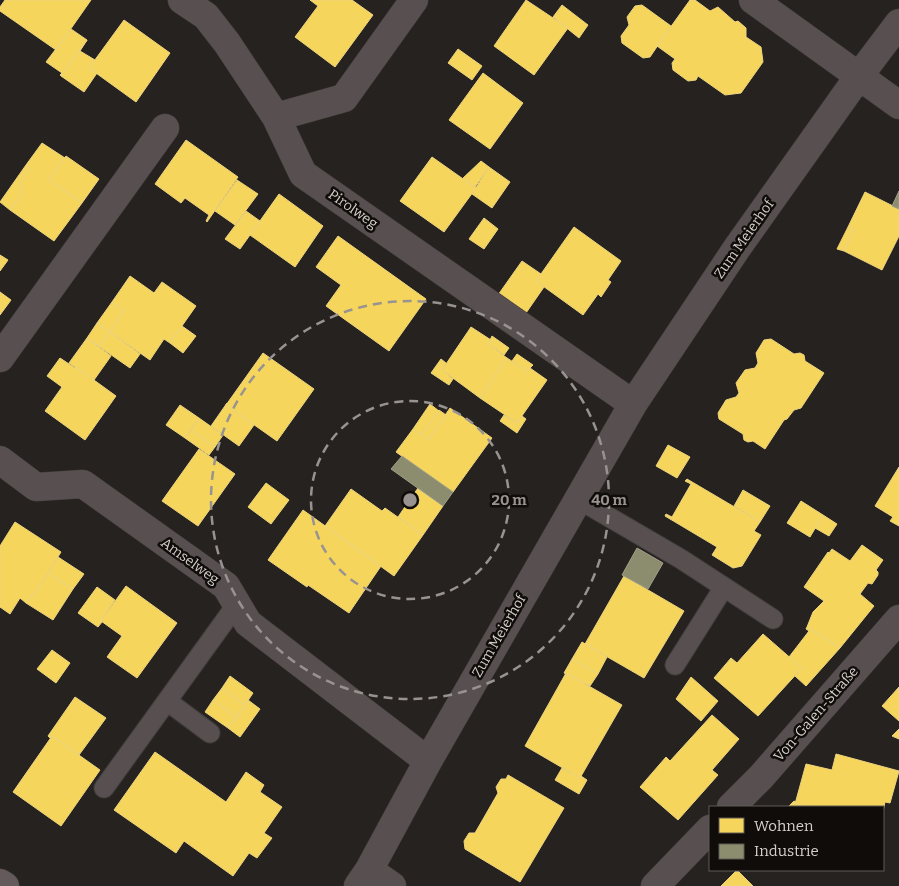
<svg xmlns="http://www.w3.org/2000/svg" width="899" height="886" viewBox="0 0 899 886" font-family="Bitter,serif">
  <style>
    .homes { fill: #f6d55c; stroke: #ecd47e }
    .industry { fill: #8c8c6e; stroke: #a2a08a }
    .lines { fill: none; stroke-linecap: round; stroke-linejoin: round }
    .service-casing { stroke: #413e3c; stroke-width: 21 }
    .minor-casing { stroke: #413e3c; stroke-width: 29 }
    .secondary-casing { stroke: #413e3c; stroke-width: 29 }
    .service { stroke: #585050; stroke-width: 19 }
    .minor { stroke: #585050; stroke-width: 28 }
    .secondary { stroke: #64595b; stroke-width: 28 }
    .ring { fill: none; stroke: #989390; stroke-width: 2.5; stroke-dasharray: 9 6 }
    .labels { text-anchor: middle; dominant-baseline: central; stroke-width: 5; stroke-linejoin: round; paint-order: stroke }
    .street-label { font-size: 14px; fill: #d6d0cc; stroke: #0f0c09 }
    .centre { fill: #989390; stroke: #0f0c09; stroke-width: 2.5 }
    .ring-label { font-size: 15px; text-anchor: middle; font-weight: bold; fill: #989390; stroke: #0f0c09; stroke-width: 5; stroke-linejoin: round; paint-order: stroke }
  </style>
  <rect width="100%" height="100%" fill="#262220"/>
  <path class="homes" d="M5,0H91L56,50L0,11V7Z
    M310,0H352L373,15L335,67L295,37L318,6Z
    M526,0L568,28L534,75L494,46Z
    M690,0H695L710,11L718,7L735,22L738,21L746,28V37L761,47L763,62L741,93L725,95L698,76L696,80L688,81L673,70L672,63L675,59L657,46Z
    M562,5L588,25L579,38L553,17Z
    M642,5L671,26L650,57L643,58L622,43L621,36L629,25L627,17L635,6Z
    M124,20L170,53L136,102L89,68Z
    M71,29L87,40L61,76L60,75L62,73L46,62Z
    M87,40L80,51L95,60L89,68L97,73L84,92L61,76Z
    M458,49L482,66L472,80L448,63Z
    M483,73L523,103L490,149L449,120Z
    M186,140L238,177L207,222L206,221L209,215L185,198L181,203L155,184Z
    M42,143L65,158L49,180L82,203L54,241L10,210L22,193L20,182L30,168L26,165Z
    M66,156L99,179L82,203L49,180Z
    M432,157L476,188L444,232L400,201Z
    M481,161L489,167L475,187L462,179Z
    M26,165L30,168L20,182L22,193L10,210L0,202Z
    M489,167L510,182L492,208L472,194Z
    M237,180L258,194L235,225L215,211Z
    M865,192L899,209V236L882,270L844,251L854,230L848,227Z
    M279,194L323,226L295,267L250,235Z
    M246,211L260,221L240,249L225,239Z
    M484,218L498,229L484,249L469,239Z
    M574,227L621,261L608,280L611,282L601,297L598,294L583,315L536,281Z
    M848,227L854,230L844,251L837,249Z
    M338,236L426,299L389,351L326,306L341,285L316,267Z
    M0,255L8,260L0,271Z
    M522,261L541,274L536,281L544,287L526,313L498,295Z
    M130,276L154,293L162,282L196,306L170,343L164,339L150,360L110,332L124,311L112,302Z
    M0,292L11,300L0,315Z
    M112,302L124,311L110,332L97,323Z
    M97,323L110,332L99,346L87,338Z
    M182,326L196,336L183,353L170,343Z
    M471,327L491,340L488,344L507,358L480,398L442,370Z
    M110,332L140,354L130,368L87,338L99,346Z
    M492,336L509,348L504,355L488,344Z
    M87,338L111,356L94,380L69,363Z
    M771,339L794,354L800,353L804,355L805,361L824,373L801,408L794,410L787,419L784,420L765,449L753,441L748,442L744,440L743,434L719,419L718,413L726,400L736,397L739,393L736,383L745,370L755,368L758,363L756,353L764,340Z
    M263,353L314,389L277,441L226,405Z
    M517,354L533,365L527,371L512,361Z
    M60,358L75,368L76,367L116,396L85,440L45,411L62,387L47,376Z
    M507,358L527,371L530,368L547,380L517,423L480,398Z
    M441,359L446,363L442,370L453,379L449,385L431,373Z
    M227,403L226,405L254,425L239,446L211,426Z
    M430,404L439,411L421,435L413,429Z
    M180,405L199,418L185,438L166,425Z
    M450,408L492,438L453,492L396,452L413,429L428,440Z
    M439,410L446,415L428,440L421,435Z
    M504,415L517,423L522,416L526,419L517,433L500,421Z
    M199,418L223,435L215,447L191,430Z
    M191,430L215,447L209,455L185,438Z
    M668,445L690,457L677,478L656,466Z
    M199,449L235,474L198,526L162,501Z
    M899,467V526L890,521L893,517L875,506Z
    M687,479L760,522L754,531L761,535L742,566L733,568L712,555L717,547L665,516L666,514L672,517L691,484L685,481Z
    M266,483L289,500L271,524L248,507Z
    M418,488L443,506L423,535L398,517Z
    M351,489L382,511L385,508L423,535L394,576L325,526Z
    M743,490L770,506L760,522L734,506Z
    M801,501L823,515L810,537L787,523Z
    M303,510L381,566L349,613L308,585L307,587L268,560Z
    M823,515L837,524L829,536L815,528Z
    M15,522L61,552L34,595L33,594L26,603L20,598L10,614L0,607V546Z
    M862,545L883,560L876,570L878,572V575L872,584L868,583L860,594L874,606L840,648L807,627L813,612L824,601L804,587L828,552L829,553L832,549L850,561Z
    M58,557L84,574L73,589L48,573Z
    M48,573L73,589L53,620L26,603L33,594L34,595Z
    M624,576L684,611L644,678L585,644Z
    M126,586L177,623L137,678L107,657L122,636L101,621Z
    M97,587L115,600L101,621L102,622L98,627L78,613Z
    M807,627L840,648L806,686L795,676L802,668L789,657L809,631L806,629Z
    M763,634L802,668L758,716L714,678L731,658L737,663Z
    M582,642L607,657L598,674L572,659Z
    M52,650L70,663L56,683L37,669Z
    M572,659L598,674L590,686L564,673Z
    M566,673L622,705L580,778L525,746Z
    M230,676L253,693L245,705L222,688Z
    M691,677L718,701L701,721L676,699Z
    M899,687V721L882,706Z
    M222,688L245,705L237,717L213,700Z
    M75,697L106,718L79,755L52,736L50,738L48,736Z
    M213,700L237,717L228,728L205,712Z
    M248,700L260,709L240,737L228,728Z
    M712,715L739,739L712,770L718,775L678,820L640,787L666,757L670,761Z
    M899,729V739L892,736Z
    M52,736L100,770L61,826L13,792Z
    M155,752L226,802L246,772L264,785L260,792L282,807L264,833L272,838L257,858L249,853L233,876L184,841L176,853L114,810Z
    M836,754L899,771L890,803L885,802L883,812V807H807L795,804L806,764L832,770Z
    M562,768L580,778L581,776L587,780L579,794L555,780Z
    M508,775L564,808L520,882L465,849L464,841L469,833H475L498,793L496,787L501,779H506Z
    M794,801L796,802L795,804L807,807H788Z
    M737,870L753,886H721Z"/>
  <path class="industry" d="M899,191V209L892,206Z
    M402,456L453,492L443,506L391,469Z
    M637,548L663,563L648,589L622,575Z"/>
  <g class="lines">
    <defs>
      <path id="service" d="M578,499L681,559L773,619
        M675,665L724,587
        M167,701L210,733
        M104,788L237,604"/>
      <path id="minor" d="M182,0L206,16L227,43L276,117L303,174L633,404
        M753,0L899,105
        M276,117L344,98L414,0
        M0,358L165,128
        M0,460L36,487L83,484L226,586L248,623L428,761
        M731,807L761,777L899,619
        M369,870L392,886
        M358,886L369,870L428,761L633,404L737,248L859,76L899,23
        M655,886L710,829"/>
      <path id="secondary" d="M0,883L5,886"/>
    </defs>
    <use href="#service" class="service-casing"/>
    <use href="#minor" class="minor-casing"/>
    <use href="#secondary" class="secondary-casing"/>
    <use href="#service" class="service"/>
    <use href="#minor" class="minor"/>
    <use href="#secondary" class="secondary"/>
  </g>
  <g class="ring">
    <circle cx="410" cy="500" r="99"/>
    <circle cx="410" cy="500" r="199"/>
  </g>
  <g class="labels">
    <g class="street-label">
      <text transform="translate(353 209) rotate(35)">Pirolweg</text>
      <text transform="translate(744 239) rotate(-55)">Zum Meierhof</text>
      <text transform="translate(190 561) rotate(36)">Amselweg</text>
      <text transform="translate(499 636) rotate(-60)">Zum Meierhof</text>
      <text transform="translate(816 714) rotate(-49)">Von-Galen-Straße</text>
    </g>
  </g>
  <circle cx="410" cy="500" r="8" class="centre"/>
  <g class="ring-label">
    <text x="509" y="505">20 m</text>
    <text x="609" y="505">40 m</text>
  </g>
  <rect x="709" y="806" width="175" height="65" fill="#0f0c09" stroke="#5f5a57"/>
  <rect x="719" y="818" width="25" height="15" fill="#f6d55c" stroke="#5f5a57"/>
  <text x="754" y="831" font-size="15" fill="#d6d0cc">Wohnen</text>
  <rect x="719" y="844" width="25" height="15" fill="#8c8c6e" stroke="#5f5a57"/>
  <text x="754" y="856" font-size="15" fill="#d6d0cc">Industrie</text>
</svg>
